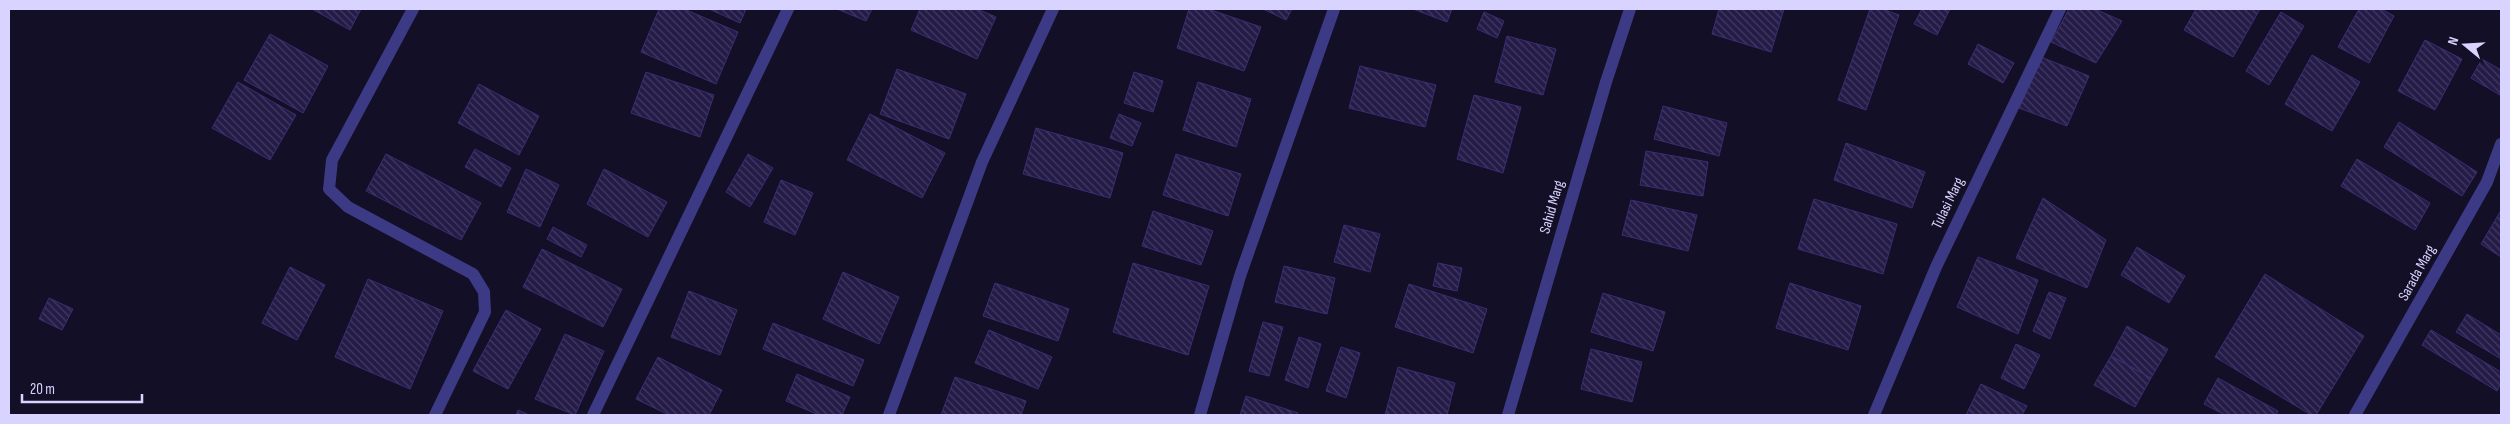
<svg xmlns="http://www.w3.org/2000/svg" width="2510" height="424" viewBox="0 0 2510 424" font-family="'Sofia Sans Condensed',sans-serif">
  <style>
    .building { fill: url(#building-back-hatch); stroke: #3b2d73 }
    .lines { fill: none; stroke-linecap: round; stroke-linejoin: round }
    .street { stroke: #3d3a85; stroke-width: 12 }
    .labels { text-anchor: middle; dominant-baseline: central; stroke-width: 5; stroke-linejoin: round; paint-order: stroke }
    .street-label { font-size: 15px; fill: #d9d4ff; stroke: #130f26 }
  </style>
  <defs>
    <pattern id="building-back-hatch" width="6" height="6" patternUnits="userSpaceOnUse" patternTransform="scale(1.25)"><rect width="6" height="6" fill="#241b47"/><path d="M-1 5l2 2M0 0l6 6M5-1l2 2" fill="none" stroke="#433b63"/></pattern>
  </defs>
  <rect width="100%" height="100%" fill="#130f26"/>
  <path class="building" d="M312,9H361L350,30Z
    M659,9H684L738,32L716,84L641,52Z
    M709,9H746L740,23Z
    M837,9H872L866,21Z
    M920,9H977L996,17L977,59L911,30Z
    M1189,9H1208L1261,27L1244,71L1177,48Z
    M1263,9H1292L1286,20Z
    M1413,9H1452L1447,22Z
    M1719,9H1784L1771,52L1712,34Z
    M1870,9H1882L1899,15L1866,110L1838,100Z
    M1922,9H1950L1937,35L1914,24Z
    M2069,9H2095L2122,21L2096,63L2051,42Z
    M2196,9H2260L2233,57L2184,30Z
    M2359,9H2381L2394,16L2369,63L2338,47Z
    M1484,12L1504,21L1497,38L1477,29Z
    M2281,12L2304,26L2269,85L2246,71Z
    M270,34L328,66L303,113L244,80Z
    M1507,36L1556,49L1543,95L1495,82Z
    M2425,40L2462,59L2435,110L2398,91Z
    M1978,44L2014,63L2003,83L1968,64Z
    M2312,55L2360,82L2332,131L2285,104Z
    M2041,57L2089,76L2067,126L2019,108Z
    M2482,59L2501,70L2500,95L2471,78Z
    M1360,66L1436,85L1425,127L1349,108Z
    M897,69L966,94L949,139L880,114Z
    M646,72L714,95L700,137L631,113Z
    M1134,72L1163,81L1153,112L1124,103Z
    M238,82L296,115L270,160L212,128Z
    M1198,82L1251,99L1236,147L1183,130Z
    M479,84L539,116L519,155L458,123Z
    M1474,95L1521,107L1503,173L1457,159Z
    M1663,106L1727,123L1719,156L1654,139Z
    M870,114L945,153L922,198L847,160Z
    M1119,114L1141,123L1132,146L1110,138Z
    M2399,122L2477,172L2462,196L2384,147Z
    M1036,128L1123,153L1110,198L1023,174Z
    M1846,143L1925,172L1912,208L1834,180Z
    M475,149L511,168L501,187L465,167Z
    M1646,151L1708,162L1703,196L1640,185Z
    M386,154L481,203L461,240L366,191Z
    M748,154L773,168L750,207L726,192Z
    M1176,154L1241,174L1228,216L1163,195Z
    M2357,159L2430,203L2415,230L2341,186Z
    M526,169L559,185L540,227L507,212Z
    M604,169L667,202L648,237L587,204Z
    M781,180L813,193L795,235L764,222Z
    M2043,198L2106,240L2087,288L2016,258Z
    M1814,199L1897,224L1883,274L1798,249Z
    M1631,200L1697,215L1688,251L1622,235Z
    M1153,211L1213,231L1201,265L1142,246Z
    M2500,212L2501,213V257L2481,244Z
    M1344,225L1380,234L1370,272L1334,262Z
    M553,227L587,245L581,257L547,239Z
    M2137,247L2185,276L2169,303L2121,275Z
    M542,249L622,289L603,327L523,287Z
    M1978,257L2038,280L2018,334L1957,307Z
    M1133,263L1209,286L1188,355L1113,332Z
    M1438,263L1462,268L1457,291L1433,286Z
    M1284,266L1335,278L1327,314L1275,302Z
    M290,267L325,285L297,340L262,323Z
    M843,272L899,297L879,344L823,319Z
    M2265,274L2364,336L2316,415H2311L2215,357Z
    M368,279L443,311L410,389L335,357Z
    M995,283L1069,309L1058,341L983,316Z
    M1790,283L1861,306L1848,350L1776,328Z
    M1409,284L1487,309L1473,353L1395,327Z
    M689,291L737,310L720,355L671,337Z
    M2049,292L2066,298L2050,339L2033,331Z
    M1603,293L1665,312L1653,351L1591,332Z
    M49,298L73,309L62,330L39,319Z
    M506,310L541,329L508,389L473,371Z
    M2467,314L2501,335V359L2456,332Z
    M1263,322L1283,327L1269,376L1249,371Z
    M773,323L864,360L853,386L763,349Z
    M2127,326L2168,349L2151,378L2111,356Z
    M989,330L1052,357L1038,389L975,363Z
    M2431,330L2501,372V383L2497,391L2422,345Z
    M565,334L604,351L575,415L535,399Z
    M1299,337L1321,344L1308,388L1285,380Z
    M2016,344L2040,355L2024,389L2001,378Z
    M1341,347L1360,353L1346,398L1326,391Z
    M1591,349L1642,362L1632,402L1581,389Z
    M2111,356L2151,378L2135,407L2094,385Z
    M658,357L722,390L709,415H669L636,399Z
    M1398,367L1455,383L1447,415H1385Z
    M797,374L850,397L842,415H819L786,401Z
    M955,377L1026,401L1021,415H941Z
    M2218,378L2278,411L2276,415H2225L2204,404Z
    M1981,384L2027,406L2022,415H1966Z
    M1246,396L1298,413L1297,415H1240Z
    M518,410L529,415H516Z"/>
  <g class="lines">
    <path class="street" d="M413,9L332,160L329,189L348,207L473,274L484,292L485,312L435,415
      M593,415L788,9
      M889,415L982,162L1053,9
      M1200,415L1240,276L1334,9
      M1508,415L1606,82L1630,9
      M1874,415L1936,267L2060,9
      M2355,415L2487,182L2501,144"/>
  </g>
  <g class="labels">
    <g class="street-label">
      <text transform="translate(1948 203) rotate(-64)">Tulasi Marg</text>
      <text transform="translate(1552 207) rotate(-74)">Sahid Marg</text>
      <text transform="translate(2417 273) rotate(-61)">Sarada Marg</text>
    </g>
  </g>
  <rect width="2510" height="424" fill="none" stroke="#d9d4ff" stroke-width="20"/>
  <g transform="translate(2465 45) rotate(288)" stroke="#130f26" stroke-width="4" paint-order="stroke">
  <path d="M0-4L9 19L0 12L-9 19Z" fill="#d9d4ff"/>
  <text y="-8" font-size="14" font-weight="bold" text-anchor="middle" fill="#d9d4ff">N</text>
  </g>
  <path d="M22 394v8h120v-8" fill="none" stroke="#d9d4ff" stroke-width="2.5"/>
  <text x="30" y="394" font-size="15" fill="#d9d4ff" stroke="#130f26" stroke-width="4" paint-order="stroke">20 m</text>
</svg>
